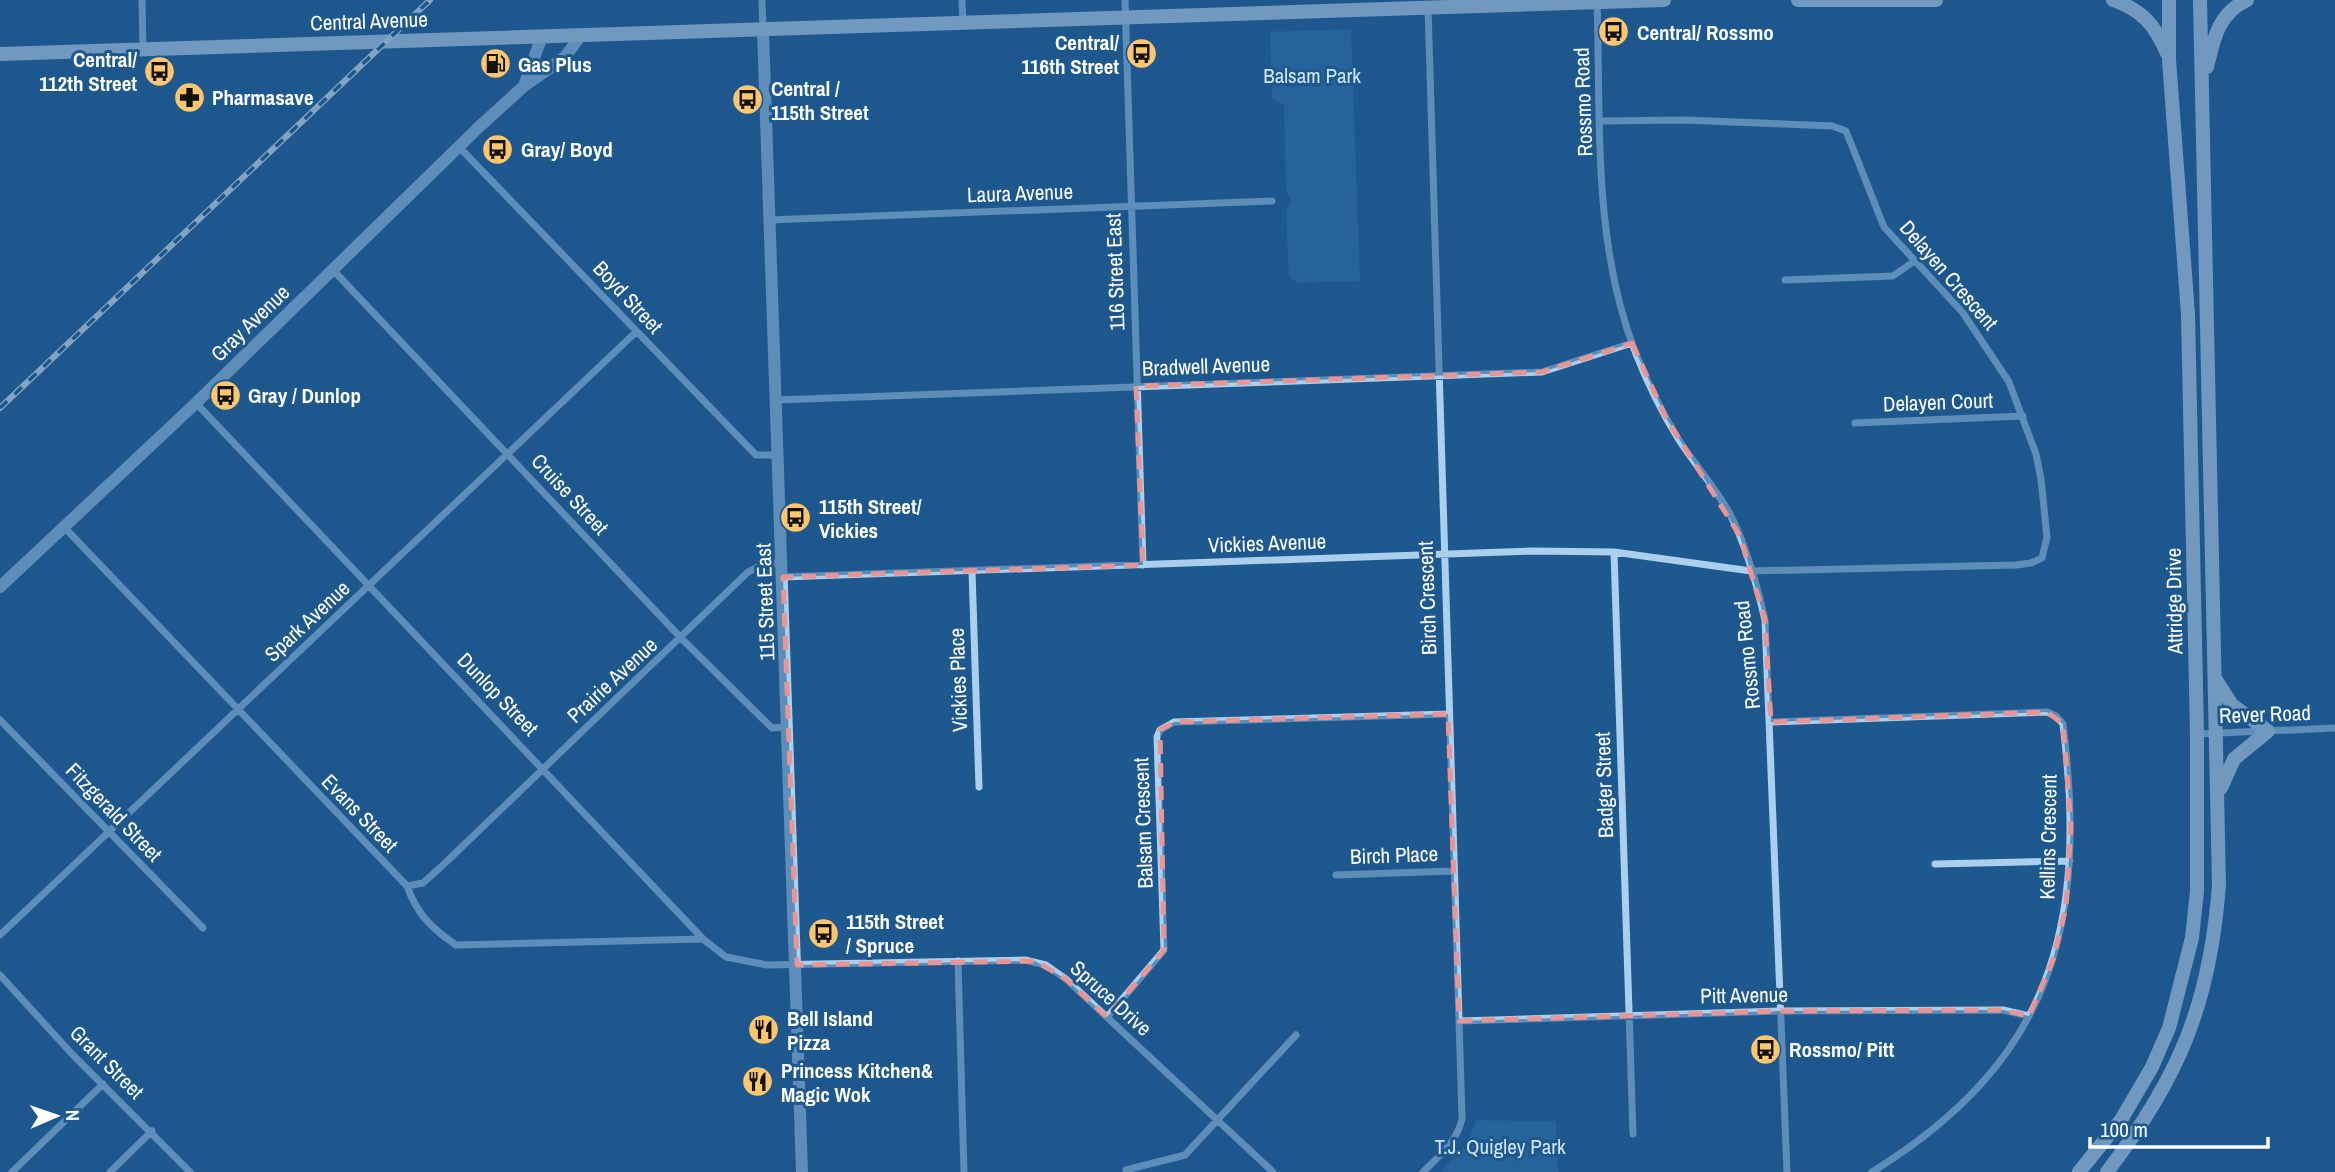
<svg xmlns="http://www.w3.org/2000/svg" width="2335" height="1172" viewBox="0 0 2335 1172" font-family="'Archivo Narrow',sans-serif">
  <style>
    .green { fill: #3172ac }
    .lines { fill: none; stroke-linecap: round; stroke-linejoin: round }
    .minor { stroke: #accfed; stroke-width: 7 }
    .tertiary { stroke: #accfed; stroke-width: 12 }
    .secondary { stroke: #d8e9fa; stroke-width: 14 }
    .rail-casing { stroke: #fff; stroke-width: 6 }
    .rail { stroke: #1d588e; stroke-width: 3.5; stroke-dasharray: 10; stroke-linecap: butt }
    .marked { fill: none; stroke: #ea9494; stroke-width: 5; stroke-dasharray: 14 9; stroke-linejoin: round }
    .labels { text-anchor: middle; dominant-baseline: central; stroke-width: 6; stroke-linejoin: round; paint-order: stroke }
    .street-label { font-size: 21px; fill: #fff; stroke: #1d588e }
    .poi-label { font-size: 21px; font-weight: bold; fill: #fff; stroke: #1d588e; text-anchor: start }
    .park-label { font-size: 21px; fill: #d1e7f9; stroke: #1d588e }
  </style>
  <rect width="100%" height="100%" fill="#1d588e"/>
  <path class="green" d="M1351,29L1360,281L1297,283L1289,276L1286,211L1291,202L1286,189L1284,105L1272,98L1270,32Z
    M1476,1120L1556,1121L1558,1172H1441L1467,1144Z"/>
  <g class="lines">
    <path class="minor" d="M142,0L143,49
      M762,0L763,30
      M962,0L963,23
      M1125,0L1143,565
      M1597,2C1601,119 1592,243 1636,354C1648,384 1662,413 1679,440C1695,465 1716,488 1730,514C1747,547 1757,585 1765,620L1787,1172
      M459,147L756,455H778
      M769,220L1272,201
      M333,270L682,639L772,728L788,727
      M1785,280L1893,276L1913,262
      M777,400L1542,372L1632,343
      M196,403L703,939L726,957L767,965L1025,960L1046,965L1066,979L1273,1172
      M1855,423L2023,416
      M63,526L407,886C417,914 431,928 456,945L703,939
      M1614,552L1633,1134
      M972,571L979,787
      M783,577L1534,551L1614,552L1751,571L2016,565L2031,563L2042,558L2047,537L2041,479L2036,454L2009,382L1963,313L1884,227L1846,131L1832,126L1685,120L1601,121
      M0,720L203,928
      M1771,722L2047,712L2056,716L2063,724C2088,927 2052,1061 1872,1172
      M2197,734L2335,728
      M1935,864L2070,861
      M1336,875L1453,871
      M407,886L423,883L443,865L748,572L764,564L782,563
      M0,935L636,332
      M958,961L964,1172
      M0,975L72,1054L190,1172
      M1107,1017L1164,950L1157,737L1160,730L1174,722L1448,714
      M1459,1021L1781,1011L2003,1010L2029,1016
      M1126,1170L1185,1155L1296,1035
      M12,1172L103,1084
      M110,1172L152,1131
      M1423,1172C1439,1156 1458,1141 1462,1118L1428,8"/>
    <path class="tertiary" d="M763,31L802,1172
      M524,86L542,36
      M0,587L196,403L479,127L524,86L565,57L581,35"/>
    <path class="secondary" d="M1798,0H1936
      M2113,0C2142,10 2155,25 2167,53
      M0,54L1664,0
      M2207,67C2214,38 2218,14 2247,0
      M2216,680L2232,705L2268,731L2234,759L2221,788
      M2079,1172L2121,1120L2152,1067L2169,1028L2192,938L2197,891V734L2188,314L2169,60V0
      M2107,1172C2179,1078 2210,1004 2219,885L2200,0"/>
    <defs>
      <path id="rail" d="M0,408L430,0"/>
    </defs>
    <use href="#rail" class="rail-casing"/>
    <use href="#rail" class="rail"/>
  </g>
  <path d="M0 0H2335V1172H0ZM1632,343L1666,418L1740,536L1765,620L1771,722L2047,712L2063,724L2071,826L2066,907L2053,960L2029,1016L2003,1010L1781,1011L1459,1021L1448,714L1174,722L1160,730L1164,950L1107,1017L1066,979L1035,961L797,965L783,577L1143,565L1136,386L1542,372Z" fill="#1d588e" fill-opacity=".55" fill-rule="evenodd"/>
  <path class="marked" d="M1632,343L1666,418L1740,536L1765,620L1771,722L2047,712L2063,724L2071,826L2066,907L2053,960L2029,1016L2003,1010L1781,1011L1459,1021L1448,714L1174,722L1160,730L1164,950L1107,1017L1066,979L1035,961L797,965L783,577L1143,565L1136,386L1542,372Z"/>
  <defs>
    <symbol id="bus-disc" viewBox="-11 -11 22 22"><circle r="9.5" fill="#fcc66b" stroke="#1d588e"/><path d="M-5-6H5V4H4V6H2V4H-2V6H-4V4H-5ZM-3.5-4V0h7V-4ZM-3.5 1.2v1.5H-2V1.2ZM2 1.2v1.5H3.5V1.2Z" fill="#111"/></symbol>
    <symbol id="fuel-disc" viewBox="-11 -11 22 22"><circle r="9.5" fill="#fcc66b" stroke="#1d588e"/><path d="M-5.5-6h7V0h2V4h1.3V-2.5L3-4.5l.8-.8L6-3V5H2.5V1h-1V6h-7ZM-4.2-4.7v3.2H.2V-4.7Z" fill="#111"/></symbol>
    <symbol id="pharmacy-disc" viewBox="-11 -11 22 22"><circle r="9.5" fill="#fcc66b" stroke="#1d588e"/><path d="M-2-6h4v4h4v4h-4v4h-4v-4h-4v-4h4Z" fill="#111"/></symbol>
    <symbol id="restaurant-disc" viewBox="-11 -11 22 22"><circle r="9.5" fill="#fcc66b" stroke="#1d588e"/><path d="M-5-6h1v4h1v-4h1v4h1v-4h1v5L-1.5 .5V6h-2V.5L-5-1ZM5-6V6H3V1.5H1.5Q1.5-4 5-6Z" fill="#111"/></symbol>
  </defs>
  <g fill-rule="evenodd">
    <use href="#bus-disc" x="1596" y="14" width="35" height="35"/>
    <use href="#bus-disc" x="1124" y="36" width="35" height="35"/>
    <use href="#fuel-disc" x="478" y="46" width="35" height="35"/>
    <use href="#bus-disc" x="142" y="54" width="35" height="35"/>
    <use href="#pharmacy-disc" x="172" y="80" width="35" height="35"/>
    <use href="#bus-disc" x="730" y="82" width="35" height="35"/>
    <use href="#bus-disc" x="480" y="132" width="35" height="35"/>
    <use href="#bus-disc" x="208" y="378" width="35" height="35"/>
    <use href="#bus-disc" x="778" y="500" width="35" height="35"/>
    <use href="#bus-disc" x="806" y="916" width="35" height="35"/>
    <use href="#restaurant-disc" x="746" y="1012" width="35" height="35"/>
    <use href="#bus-disc" x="1748" y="1032" width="35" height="35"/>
    <use href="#restaurant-disc" x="740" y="1064" width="35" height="35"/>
  </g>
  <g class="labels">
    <g class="street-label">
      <text transform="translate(369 21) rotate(-2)">Central Avenue</text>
      <text transform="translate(1583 102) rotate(-92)">Rossmo Road</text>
      <text transform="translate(1020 193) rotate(-2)">Laura Avenue</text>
      <text transform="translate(1115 272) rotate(-92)">116 Street East</text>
      <text transform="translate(1949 275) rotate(49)">Delayen Crescent</text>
      <text transform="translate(628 297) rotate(47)">Boyd Street</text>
      <text transform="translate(250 323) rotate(-44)">Gray Avenue</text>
      <text transform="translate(1206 366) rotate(-2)">Bradwell Avenue</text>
      <text transform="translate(1938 402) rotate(-2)">Delayen Court</text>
      <text transform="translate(570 494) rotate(47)">Cruise Street</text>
      <text transform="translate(1267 543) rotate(-2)">Vickies Avenue</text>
      <text transform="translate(1427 598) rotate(-92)">Birch Crescent</text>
      <text transform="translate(2174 601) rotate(-91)">Attridge Drive</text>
      <text transform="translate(765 602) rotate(-92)">115 Street East</text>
      <text transform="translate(307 621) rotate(-43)">Spark Avenue</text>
      <text transform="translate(1747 655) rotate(-96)">Rossmo Road</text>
      <text transform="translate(612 680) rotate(-43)">Prairie Avenue</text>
      <text transform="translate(958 680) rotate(-92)">Vickies Place</text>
      <text transform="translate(498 694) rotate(46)">Dunlop Street</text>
      <text transform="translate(2265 714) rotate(-2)">Rever Road</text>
      <text transform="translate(1604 785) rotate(-92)">Badger Street</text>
      <text transform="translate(114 812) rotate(46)">Fitzgerald Street</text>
      <text transform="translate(360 813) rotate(46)">Evans Street</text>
      <text transform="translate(1143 823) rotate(-92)">Balsam Crescent</text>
      <text transform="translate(2048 837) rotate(-89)">Kellins Crescent</text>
      <text transform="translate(1394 855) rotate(-2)">Birch Place</text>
      <text transform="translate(1744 995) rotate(-1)">Pitt Avenue</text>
      <text transform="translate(1111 998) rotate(42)">Spruce Drive</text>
      <text transform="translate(107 1062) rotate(45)">Grant Street</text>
    </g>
    <g class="poi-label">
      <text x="1637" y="32">Central/ Rossmo</text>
      <text x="1119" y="42" text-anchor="end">Central/<tspan x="1119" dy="24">116th Street</tspan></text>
      <text x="137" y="59" text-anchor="end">Central/<tspan x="137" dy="24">112th Street</tspan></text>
      <text x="518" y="64">Gas Plus</text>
      <text x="771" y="88">Central /<tspan x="771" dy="24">115th Street</tspan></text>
      <text x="212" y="97">Pharmasave</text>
      <text x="521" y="149">Gray/ Boyd</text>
      <text x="248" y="395">Gray / Dunlop</text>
      <text x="819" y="506">115th Street/<tspan x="819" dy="24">Vickies</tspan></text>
      <text x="846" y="921">115th Street<tspan x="846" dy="24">/ Spruce</tspan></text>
      <text x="787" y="1018">Bell Island<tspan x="787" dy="24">Pizza</tspan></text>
      <text x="1789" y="1049">Rossmo/ Pitt</text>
      <text x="781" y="1070">Princess Kitchen&amp;<tspan x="781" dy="24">Magic Wok</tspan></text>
    </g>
    <g class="park-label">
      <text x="1312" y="75">Balsam Park</text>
      <text x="1500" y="1146">T.J. Quigley Park</text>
    </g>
  </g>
  <g transform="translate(56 1116) rotate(88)" stroke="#1d588e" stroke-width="5" paint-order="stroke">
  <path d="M0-5L12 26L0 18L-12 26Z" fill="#ffffff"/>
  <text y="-10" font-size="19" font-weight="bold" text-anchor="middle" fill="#ffffff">N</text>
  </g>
  <path d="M2090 1137v10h178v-10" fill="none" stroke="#ffffff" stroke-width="3.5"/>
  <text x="2100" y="1137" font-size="21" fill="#ffffff" stroke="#1d588e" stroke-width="5" paint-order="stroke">100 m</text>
</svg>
